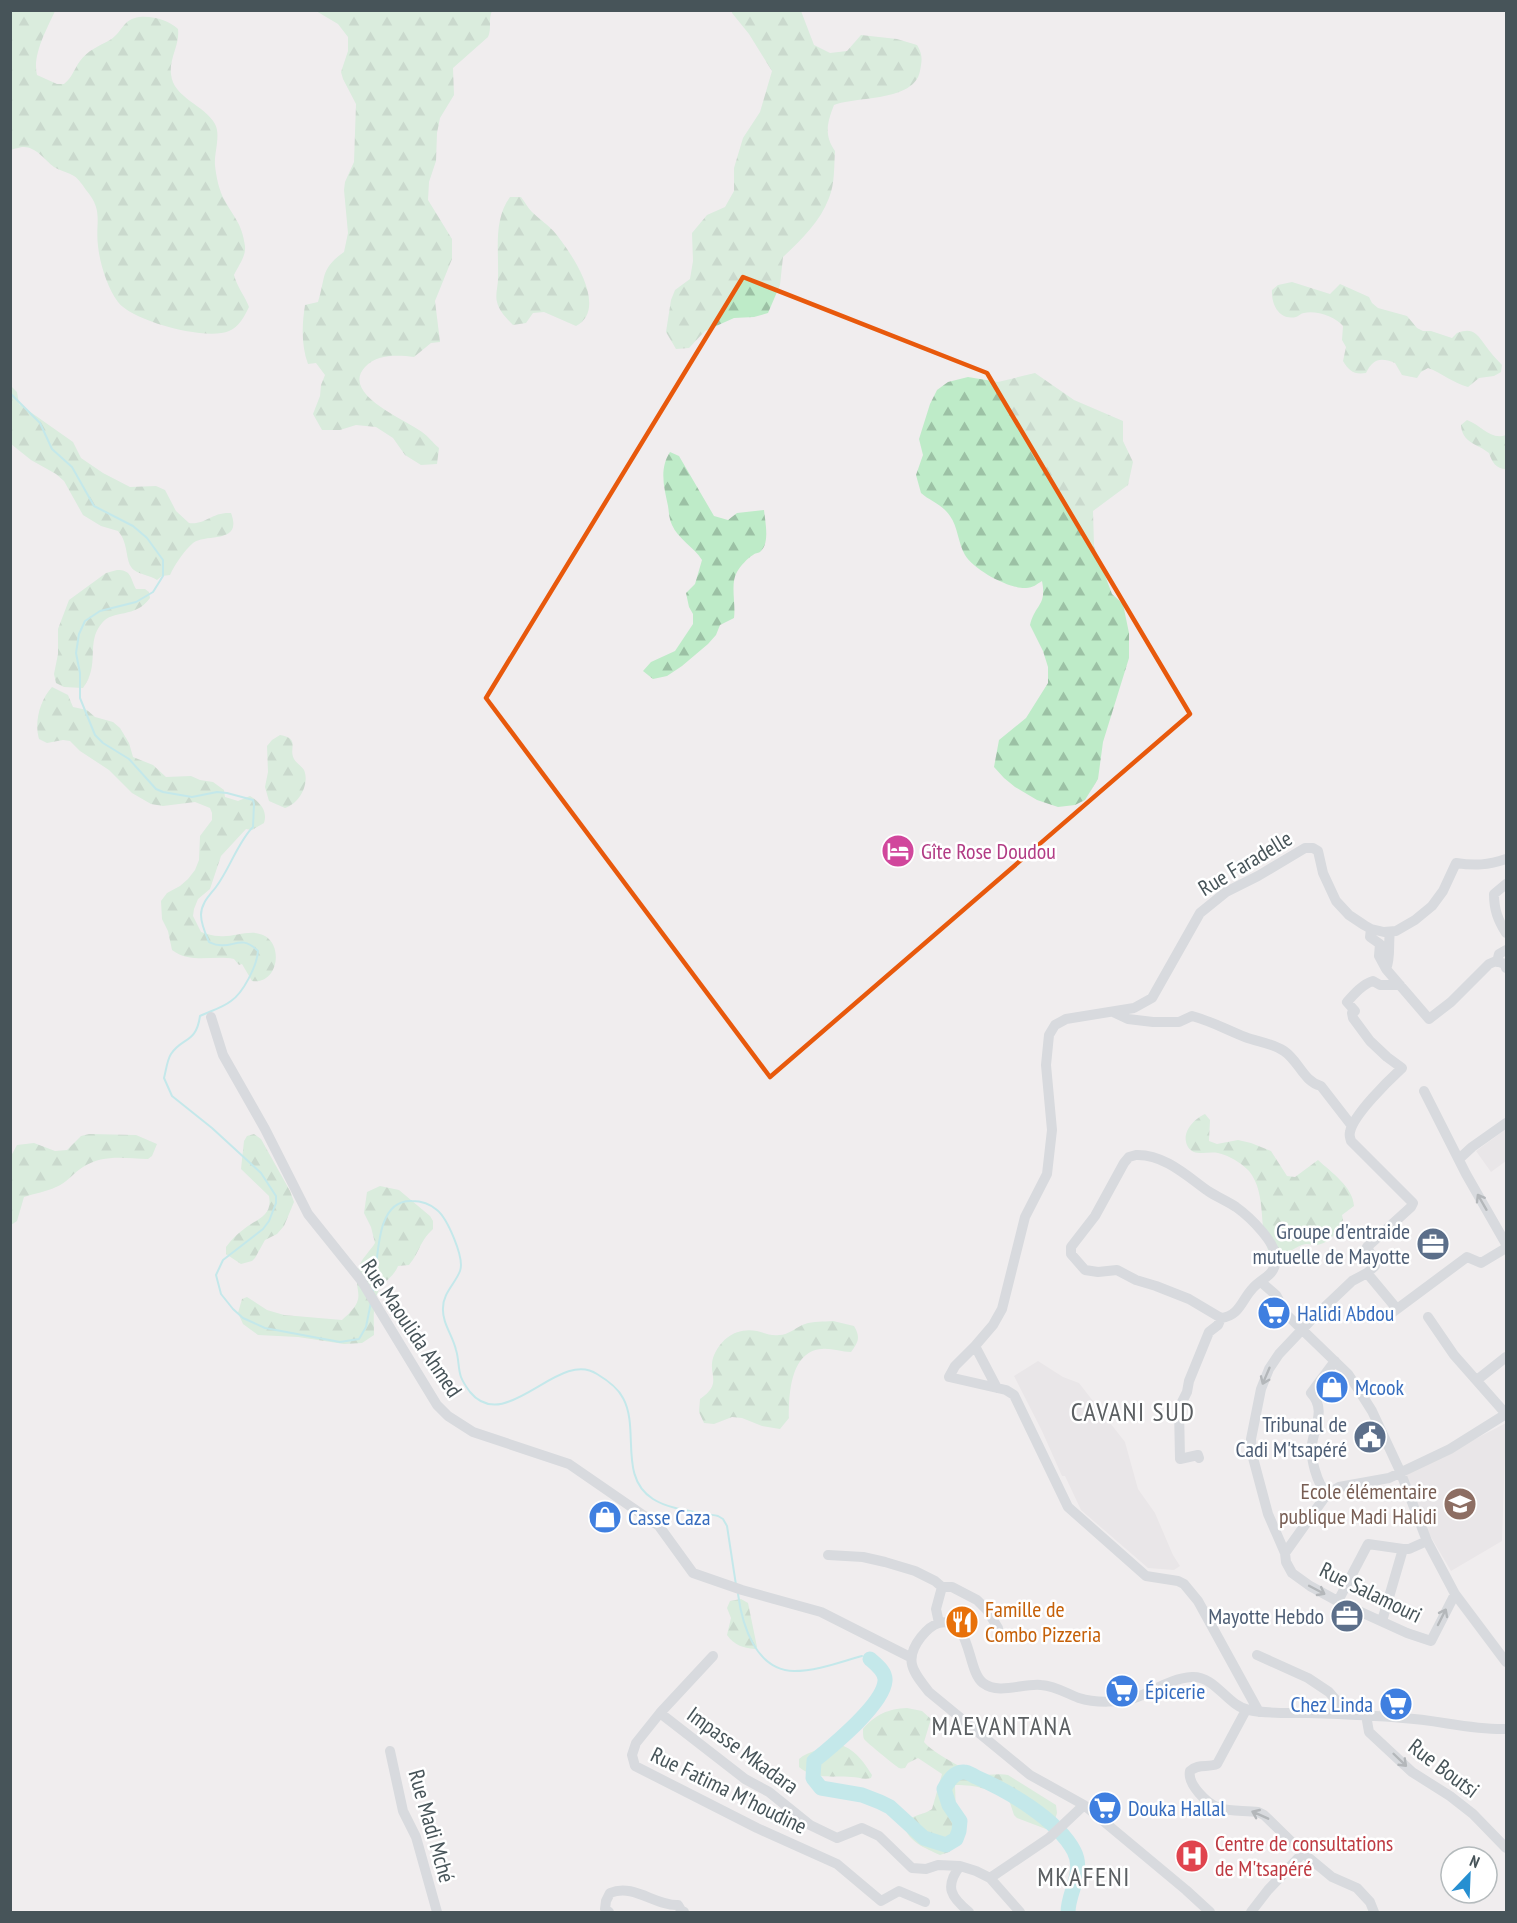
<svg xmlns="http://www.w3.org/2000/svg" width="1517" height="1923" viewBox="0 0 1517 1923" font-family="'PT Sans Narrow',sans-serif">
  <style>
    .education { fill: #e1dedf }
    .forest { fill: url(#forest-firs) }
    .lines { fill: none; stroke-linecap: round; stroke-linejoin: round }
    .stream { stroke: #8fe2e5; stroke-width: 2 }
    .river { stroke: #8fe2e5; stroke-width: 15 }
    .minor { stroke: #bac4c9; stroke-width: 10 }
    .oneway { stroke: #6a767b }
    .marked { fill: none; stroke: #e8590c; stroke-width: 4.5; stroke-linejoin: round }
    .labels { text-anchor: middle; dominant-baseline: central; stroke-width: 5; stroke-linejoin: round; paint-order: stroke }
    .hotel-label { font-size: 22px; fill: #b23c85; stroke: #fff; text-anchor: start }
    .street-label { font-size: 22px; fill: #475459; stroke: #fff }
    .service-label { font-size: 22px; fill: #4e5e75; stroke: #fff; text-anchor: end }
    .shop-label { font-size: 22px; fill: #366cbe; stroke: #fff; text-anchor: start }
    .education-label { font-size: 22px; fill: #785e54; stroke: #fff; text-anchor: end }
    .food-label { font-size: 22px; fill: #c56008; stroke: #fff; text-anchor: start }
    .health-label { font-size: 22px; fill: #be3a42; stroke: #fff; text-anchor: start }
    .quarter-label { font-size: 26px; letter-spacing: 1.5px; fill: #5b5f62; stroke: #fff }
  </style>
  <defs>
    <pattern id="forest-firs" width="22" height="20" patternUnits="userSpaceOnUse" patternTransform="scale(1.5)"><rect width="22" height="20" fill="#beebc8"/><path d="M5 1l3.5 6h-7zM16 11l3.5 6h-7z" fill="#9cc1a5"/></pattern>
  </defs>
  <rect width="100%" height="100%" fill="#f0edee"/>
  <path class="education" d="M1506,1129V1161L1491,1172L1476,1151Z
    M1038,1361L1063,1377L1079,1383L1125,1442L1138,1489L1155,1513L1173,1555L1180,1566L1174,1570L1148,1568L1081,1510L1065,1476H1062L1042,1431L1014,1376Z
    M1506,1423L1502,1541L1451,1571L1428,1532L1406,1475Z"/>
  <path class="forest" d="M10,11H55C47,29 32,55 37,75L57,84H64C72,78 74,69 80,61C88,50 99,46 110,40C117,36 121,28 126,23C138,11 167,18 178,29C180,45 169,58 171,74C173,98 205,105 215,124C221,135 214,153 215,165C216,176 219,191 225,201C235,219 242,224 245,246C246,257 238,266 234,275C237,287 245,296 249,307C244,317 239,327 229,331C206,341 132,321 118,302C107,287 100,264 98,246C95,222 104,211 86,190C83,186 79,179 74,176C68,172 60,171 54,167C45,160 36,147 24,147C20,147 14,149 11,150Z
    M316,11H492C488,19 492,28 488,37L453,68L454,95L440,118L437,133L436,161L429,182L428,200L452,239V259L435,301L440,342L431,343L414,357C397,355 377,354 365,367C340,394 406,420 422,432C428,436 433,443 439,448L437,464L421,465L405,455L393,438L376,427L356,425L340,430H322L313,414L320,396L321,385L325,375L316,363L308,364C301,345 302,324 305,305L318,302C326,277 320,269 344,252L348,233L344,190L345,182L354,162L356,104L343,79L341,72L348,51V37L338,24Z
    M732,11H801L814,45L830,53L847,51L861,35L897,39L917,45C923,55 922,60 920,71C914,102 857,96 834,105C827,123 824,135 835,151C834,165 835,184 829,198C820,222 801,240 783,257L780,285L768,313L754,317L734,318L705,331L689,348L676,349L666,332L671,300L675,290L690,279L693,261L692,233L707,215L725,207L734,191V168L743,138L760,112L772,71L749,34L732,13Z
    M510,197H521C525,202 528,208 532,212C540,220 549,225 556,234C572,254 609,308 576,326L544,312L533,313L526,323L513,325C507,319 499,311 497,302C495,295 498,286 498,279C499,251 493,220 510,197Z
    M1292,282L1330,294L1340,284L1369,297L1372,303L1378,308L1407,316L1417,328L1423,331H1431L1452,338L1457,333C1472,327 1477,333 1485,345C1490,352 1496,359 1502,365L1501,372L1494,376L1479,378L1468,387C1453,383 1442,373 1428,368L1421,372L1417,378L1402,375L1395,363C1380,357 1373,359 1366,373C1354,375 1349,371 1343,361L1346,347L1342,340L1343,326C1336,317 1316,310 1304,313C1301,313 1299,316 1296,317C1279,321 1271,304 1272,290L1278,285Z
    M1035,373L1074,400L1123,421V441L1133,462L1128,485L1093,511L1094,546L1112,594L1123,604L1129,633V658L1103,742L1098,779L1085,800L1075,805L1058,807L1037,800L1015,787L1004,778L994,767L999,740L1026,718L1048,683V667L1043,651L1030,625C1035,604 1047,606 1042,581C1037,584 1033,588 1026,588C1009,589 974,570 965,555C958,543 958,527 950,516C943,505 930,501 921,493L916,475L923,455L919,439L930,404L937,390L948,382L968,377L998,382Z
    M11,386L17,392L19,404L73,442L81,458L103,473L130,487L156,486L165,490L176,511L189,523C206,525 211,512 231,513C243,545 206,533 193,543C184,551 175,564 170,575L162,576L157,580C149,575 141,575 134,570C124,562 130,545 118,531L101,526L83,515L64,481L56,474L31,460L11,444Z
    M1467,420C1481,425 1491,441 1506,435V469C1496,469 1492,462 1489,453C1478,444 1462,443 1461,425Z
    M670,452L679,456L714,516L728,520L737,513L764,510C765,521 770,542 761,551C758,554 757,552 753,555C748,558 740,566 737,572C730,583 736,604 734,618L720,625L716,635L708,644L682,666L667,676L653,679L643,671L651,662L675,651L693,624V614L689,607L686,593L695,584L702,560C694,547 678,539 672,525C669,519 669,512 668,506C664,487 659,469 670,452Z
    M117,570C132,570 130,578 136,589H145L149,592L150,598C135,619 113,609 102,623C85,643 101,664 83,688L64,687L56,683L54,674L58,654V629L69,600L106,573Z
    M52,687L68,695L73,707L87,710L95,717L113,722L120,728L129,743L133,757L153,765L166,777L191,776L200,780L213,782L224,790L225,797L238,801L250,796C260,802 268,811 264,823L252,830L246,829L221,856L210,889L198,899L194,909L193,916L201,932C207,934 213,936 219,936C234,938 251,928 265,936C284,947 277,985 252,981L242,964L239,965L234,959C213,955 190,964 172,950L168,931L162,919L161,901L167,893L180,886L188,879L195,870L199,860L200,836L212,820V813L210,808L195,802L163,806L151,804L132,793L109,770L80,751L70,741L63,740L47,743L39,739C34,722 40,700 52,687Z
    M280,735C301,739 288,748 294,759C296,763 302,766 304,770C310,784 299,804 285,808L269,801L265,787L268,772L267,746L272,740Z
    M1205,1114L1210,1120L1209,1141L1217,1144L1238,1140L1251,1143L1271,1151L1287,1176L1295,1177L1318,1160C1331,1172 1353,1187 1354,1206L1342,1215L1343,1220C1339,1231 1329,1244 1316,1245C1311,1245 1307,1243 1302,1245C1290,1250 1284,1257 1270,1254C1257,1228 1268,1195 1249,1171C1240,1162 1230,1156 1218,1153C1208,1151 1194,1157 1188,1147C1180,1133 1194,1119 1205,1114Z
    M89,1134L136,1135L157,1144L152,1156L148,1159C124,1158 103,1154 83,1167C73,1173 67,1183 56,1187C46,1192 35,1193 24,1197L17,1221L11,1225V1156L17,1145L34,1143L55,1151L67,1150L81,1136Z
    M254,1134L261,1139L290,1191L294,1202L284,1226L277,1234L265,1240L255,1258L252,1261L241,1264L226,1254V1247C231,1240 237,1234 244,1229C256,1219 273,1217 269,1196L241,1169L244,1141L247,1136Z
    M380,1186L399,1190L430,1216L433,1221V1229C419,1242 420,1252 409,1265L398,1266C394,1276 386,1280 380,1288C372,1301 374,1321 374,1335L362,1343L344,1344L298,1337L258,1335L243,1324L238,1313L242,1299L247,1297L267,1310L284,1315L342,1320C371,1295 351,1294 359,1267C361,1259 371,1250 375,1243L371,1227L364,1213L367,1192Z
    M833,1321L854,1326C861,1338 858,1342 851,1352C841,1352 831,1348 822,1349C790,1351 789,1395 789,1418L780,1429L762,1426L742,1418L732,1417L714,1424L704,1423L699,1412L700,1399C723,1383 708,1376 713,1358C720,1339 736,1327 757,1331C765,1333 771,1336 779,1335C789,1335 796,1327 805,1324C813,1321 824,1322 833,1321Z
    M741,1599L748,1603L757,1647L755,1649C743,1648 734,1645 727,1635L731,1618L727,1608L730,1601Z
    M907,1708L922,1711L931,1719L924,1742C932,1752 967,1772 980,1774C989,1776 999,1773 1008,1775L1056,1805L1057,1813L1053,1826L1046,1829L1017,1818L1014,1815L1009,1800C987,1789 979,1785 955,1785L957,1844L949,1852L940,1855C925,1848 908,1842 904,1825C911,1814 922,1816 932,1809L942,1774L918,1758L908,1763L905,1768C903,1768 901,1769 899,1768C897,1767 866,1742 864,1739C863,1737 863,1731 863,1729C876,1714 888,1709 907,1708Z
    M828,1742C850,1744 861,1757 872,1775L871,1778C863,1780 859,1777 851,1777C835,1776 812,1779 799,1767V1759C808,1751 821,1751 828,1742Z"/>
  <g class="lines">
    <path class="stream" d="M10,393L40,423L52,449L72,467L94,506L133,526L147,538L163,560V576L153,592L136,602L100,611L85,621L79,634L76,653L80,673V698L95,735L103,743L129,759L156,789L163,792L192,797L217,792L227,793L253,800L254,804L253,827C239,840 229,870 216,887C210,895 201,903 201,915C201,924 205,933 209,942C212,943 215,945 219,945C234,948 241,934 258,951C257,966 243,993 231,1001C222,1008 210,1011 200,1016C196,1044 182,1037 171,1054C167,1060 166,1071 164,1078L172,1096L212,1128L261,1173L276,1196V1203L269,1221L263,1229L223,1260L216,1275L221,1294L233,1309L243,1318L265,1328L340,1342L359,1339L366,1327L371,1302
      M373,1291C379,1265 373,1199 412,1201C422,1201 429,1203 437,1210C447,1218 465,1258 460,1271C455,1284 443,1293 443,1308C442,1323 453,1336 456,1350C459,1359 458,1369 461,1377C463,1382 467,1388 470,1392C506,1436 559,1348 597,1374C607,1380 618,1388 623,1398C640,1429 618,1477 653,1499C670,1510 698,1512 718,1516L723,1519L727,1526L736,1585
      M738,1594C742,1624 755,1670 794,1671C817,1671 840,1662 862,1656"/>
    <path class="river" d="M870,1659C877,1665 886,1672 885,1681C883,1705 832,1746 814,1761L813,1778L821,1788L862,1795L880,1802L890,1807L924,1838L946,1845L956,1839L959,1831L960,1821L949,1805L944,1789C948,1782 954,1771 964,1772C968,1772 972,1775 976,1777C1008,1791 1057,1819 1074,1851C1085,1872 1068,1892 1068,1912"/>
    <path class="minor" d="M1506,884L1494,894C1494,910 1498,920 1506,933
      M1371,929L1370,937L1380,944L1379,956L1386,969
      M1390,932C1388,944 1391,957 1386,969L1429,1019L1451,1002L1489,964L1496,961L1505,964L1506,968
      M1497,962L1499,954L1506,950
      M1400,985H1380L1373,981C1363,984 1355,993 1347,1002L1355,1011L1352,1013L1353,1018L1370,1041L1387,1057L1402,1068C1389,1080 1353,1115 1350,1132C1349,1136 1350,1137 1351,1141L1413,1203L1411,1207L1367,1247L1375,1262V1266L1367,1273L1352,1281L1312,1319L1279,1354L1269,1369L1261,1389L1251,1439L1252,1454L1268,1514L1285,1553L1286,1562L1292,1573L1310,1586L1341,1603L1407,1633L1431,1641L1455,1594
      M1113,1012L1128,1019L1153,1022H1179L1192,1016C1211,1021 1227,1030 1245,1037C1258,1042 1272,1043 1284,1051C1299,1061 1303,1081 1321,1086L1352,1126
      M211,1017L223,1055L265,1129L308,1214L361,1280L437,1405L448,1416L473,1432L569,1464L659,1526L693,1573L742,1590L821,1612L910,1657
      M1424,1091L1466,1174L1506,1244
      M1136,1155C1164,1154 1187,1176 1208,1191C1217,1197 1227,1201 1236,1207C1250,1217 1278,1244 1276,1261C1274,1276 1262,1278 1253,1288C1242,1299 1240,1316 1221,1318L1189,1299L1156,1286L1136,1280L1117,1270L1098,1272L1085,1270L1071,1254V1247L1095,1216L1124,1163L1129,1157Z
      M1459,1159L1472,1147L1506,1123
      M1367,1273L1397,1309
      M1261,1282L1276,1295L1287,1315L1348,1374L1360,1392L1372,1411L1400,1471L1427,1541L1455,1594L1506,1662
      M1389,1315L1467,1257L1481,1263L1506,1248
      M1428,1317L1454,1355L1506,1414
      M975,1346L997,1388
      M1477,1380L1506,1357
      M1199,1458L1198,1455L1180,1459L1179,1408L1187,1392L1189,1381L1209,1332L1218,1325L1221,1318
      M1327,1494C1317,1484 1310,1458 1312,1444C1315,1425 1326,1409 1311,1393L1335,1361
      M1285,1553L1327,1494L1339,1487L1389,1478L1450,1449L1506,1414
      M828,1555L863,1557L885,1562L915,1571L935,1581L942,1587H952L977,1600L987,1610L998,1628
      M1338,1601L1368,1544L1403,1549H1409L1427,1541
      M1382,1621L1403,1549
      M939,1623L936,1609L942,1587
      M1257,1655L1308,1678L1329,1692L1344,1709V1714
      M713,1656L660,1713L636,1743L632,1755L635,1766L757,1828L837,1864L881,1901L899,1891L925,1902
      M1246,1710L1217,1764C1208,1768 1198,1763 1190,1771C1187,1784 1207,1804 1219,1808C1231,1812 1246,1810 1258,1812L1264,1815L1303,1853L1332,1877L1357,1888L1370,1902L1374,1912
      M1259,1712L1198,1601L1184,1584L1178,1581L1146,1576L1068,1507L1014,1395L1006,1390L949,1377L955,1366L975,1346L993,1325L1002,1309L1025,1217L1047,1174L1052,1130L1046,1065L1049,1035L1055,1025L1066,1019L1134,1008L1152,998L1200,913L1226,892L1258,876L1305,848H1313L1318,851L1323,873L1336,901L1349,915L1364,925L1371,929L1384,932L1396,931L1415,920L1432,906L1443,891L1456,863C1475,866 1488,865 1506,859
      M660,1713L745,1779L769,1792L810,1825L837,1838L862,1828L879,1836L912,1868L926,1869L938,1865L960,1866
      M1366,1715L1369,1732L1412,1772L1450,1796L1473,1814L1506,1848
      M390,1751L403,1811L416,1837L437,1912
      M990,1878L1020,1912
      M609,1912L605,1909L606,1901L610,1893C634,1883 655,1906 678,1905L681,1910L684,1912
      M969,1912C951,1897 944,1887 960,1866L976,1871L990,1878L1049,1838L1084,1805
      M1210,1912L1186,1890L1084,1805L1030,1775L929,1692C913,1672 903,1660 921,1637C925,1632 932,1625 939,1623C972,1615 966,1670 983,1683C999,1695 1023,1683 1041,1685C1055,1686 1066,1693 1079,1698C1094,1703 1122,1703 1137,1697C1155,1690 1172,1678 1192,1677C1216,1676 1227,1706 1249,1710C1268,1714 1289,1713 1308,1713C1340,1714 1372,1715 1403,1718C1439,1720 1470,1730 1506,1729
      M1251,1912L1268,1890L1303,1853"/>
  </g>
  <defs><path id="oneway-shaft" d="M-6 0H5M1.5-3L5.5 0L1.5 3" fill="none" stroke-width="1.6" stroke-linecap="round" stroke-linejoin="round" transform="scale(1.5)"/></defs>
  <g class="oneway">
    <use href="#oneway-shaft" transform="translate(1482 1202) rotate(-120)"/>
    <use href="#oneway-shaft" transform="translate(1266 1376) rotate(113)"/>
    <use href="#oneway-shaft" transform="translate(1317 1590) rotate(28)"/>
    <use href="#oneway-shaft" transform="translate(1442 1617) rotate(-63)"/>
    <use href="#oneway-shaft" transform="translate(1400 1760) rotate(44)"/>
    <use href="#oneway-shaft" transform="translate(1260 1815) rotate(-156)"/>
  </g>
  <path d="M0 0H1517V1923H0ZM743,277L987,373L1190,714L770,1077L486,698Z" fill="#f0edee" fill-opacity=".55" fill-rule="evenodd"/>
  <path class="marked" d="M743,277L987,373L1190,714L770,1077L486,698Z"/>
  <defs>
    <symbol id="hotel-disc" viewBox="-11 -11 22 22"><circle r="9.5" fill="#d1479c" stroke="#fff"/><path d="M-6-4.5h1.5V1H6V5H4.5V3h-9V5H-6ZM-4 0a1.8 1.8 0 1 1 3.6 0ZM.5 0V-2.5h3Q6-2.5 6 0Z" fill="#fff"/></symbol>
    <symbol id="office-disc" viewBox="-11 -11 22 22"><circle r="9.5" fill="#5c6f8a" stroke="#fff"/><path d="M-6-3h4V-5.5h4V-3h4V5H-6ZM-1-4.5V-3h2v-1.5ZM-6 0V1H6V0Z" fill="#fff"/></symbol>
    <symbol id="supermarket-disc" viewBox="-11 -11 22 22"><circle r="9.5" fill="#3f7fe0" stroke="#fff"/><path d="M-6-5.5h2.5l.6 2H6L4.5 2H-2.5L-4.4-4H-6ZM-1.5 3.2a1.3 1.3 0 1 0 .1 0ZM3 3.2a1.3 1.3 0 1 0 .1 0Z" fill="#fff"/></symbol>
    <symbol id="shop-disc" viewBox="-11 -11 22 22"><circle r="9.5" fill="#3f7fe0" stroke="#fff"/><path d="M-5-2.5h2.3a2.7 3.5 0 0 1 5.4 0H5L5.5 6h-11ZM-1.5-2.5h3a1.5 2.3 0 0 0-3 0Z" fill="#fff"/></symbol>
    <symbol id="civic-disc" viewBox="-11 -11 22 22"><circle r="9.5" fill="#5c6f8a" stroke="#fff"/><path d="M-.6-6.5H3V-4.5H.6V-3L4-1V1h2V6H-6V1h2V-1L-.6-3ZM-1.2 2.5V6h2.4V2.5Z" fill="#fff"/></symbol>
    <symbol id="school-disc" viewBox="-11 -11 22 22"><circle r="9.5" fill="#8d6e63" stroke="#fff"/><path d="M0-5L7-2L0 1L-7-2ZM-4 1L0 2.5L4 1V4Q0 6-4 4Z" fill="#fff"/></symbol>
    <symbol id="restaurant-disc" viewBox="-11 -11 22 22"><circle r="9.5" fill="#e8710a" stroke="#fff"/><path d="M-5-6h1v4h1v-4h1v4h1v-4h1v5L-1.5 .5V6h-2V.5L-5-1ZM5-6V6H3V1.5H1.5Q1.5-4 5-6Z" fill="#fff"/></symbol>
    <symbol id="hospital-disc" viewBox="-11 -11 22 22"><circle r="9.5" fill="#e0444e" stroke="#fff"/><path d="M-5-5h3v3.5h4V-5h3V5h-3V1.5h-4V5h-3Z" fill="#fff"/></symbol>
  </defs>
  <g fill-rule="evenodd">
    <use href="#hotel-disc" x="879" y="832" width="38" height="38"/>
    <use href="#office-disc" x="1414" y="1225" width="38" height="38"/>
    <use href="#supermarket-disc" x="1255" y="1294" width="38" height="38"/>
    <use href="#shop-disc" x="1313" y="1368" width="38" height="38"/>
    <use href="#civic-disc" x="1351" y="1418" width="38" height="38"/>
    <use href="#school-disc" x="1441" y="1485" width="38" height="38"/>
    <use href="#shop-disc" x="586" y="1498" width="38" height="38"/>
    <use href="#office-disc" x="1328" y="1597" width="38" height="38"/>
    <use href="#restaurant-disc" x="943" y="1603" width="38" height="38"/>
    <use href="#supermarket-disc" x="1103" y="1672" width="38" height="38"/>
    <use href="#supermarket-disc" x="1377" y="1685" width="38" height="38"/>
    <use href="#supermarket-disc" x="1086" y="1789" width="38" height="38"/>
    <use href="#hospital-disc" x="1173" y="1837" width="38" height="38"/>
  </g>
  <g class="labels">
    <g class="hotel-label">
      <text x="921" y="851">Gîte Rose Doudou</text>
    </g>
    <g class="street-label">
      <text transform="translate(1245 863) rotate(-31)">Rue Faradelle</text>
      <text transform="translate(412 1328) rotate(56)">Rue Maoulida Ahmed</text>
      <text transform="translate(1371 1592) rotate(26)">Rue Salamouri</text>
      <text transform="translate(743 1750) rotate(36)">Impasse Mkadara</text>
      <text transform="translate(1444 1768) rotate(37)">Rue Boutsi</text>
      <text transform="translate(729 1790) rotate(26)">Rue Fatima M'houdine</text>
      <text transform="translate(432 1826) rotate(74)">Rue Madi Mché</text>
    </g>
    <g class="service-label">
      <text x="1410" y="1231">Groupe d'entraide<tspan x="1410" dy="25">mutuelle de Mayotte</tspan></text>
      <text x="1347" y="1424">Tribunal de<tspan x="1347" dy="25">Cadi M'tsapéré</tspan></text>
      <text x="1324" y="1616">Mayotte Hebdo</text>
    </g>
    <g class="shop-label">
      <text x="1297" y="1313">Halidi Abdou</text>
      <text x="1355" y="1387">Mcook</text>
      <text x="628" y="1517">Casse Caza</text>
      <text x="1145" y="1691">Épicerie</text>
      <text x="1373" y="1704" text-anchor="end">Chez Linda</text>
      <text x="1128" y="1808">Douka Hallal</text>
    </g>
    <g class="education-label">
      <text x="1437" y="1491">Ecole élémentaire<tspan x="1437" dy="25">publique Madi Halidi</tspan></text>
    </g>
    <g class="food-label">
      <text x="985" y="1609">Famille de<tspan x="985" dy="25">Combo Pizzeria</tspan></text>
    </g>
    <g class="health-label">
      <text x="1215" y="1843">Centre de consultations<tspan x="1215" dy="25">de M'tsapéré</tspan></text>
    </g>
    <g class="quarter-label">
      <text x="1133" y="1411">CAVANI SUD</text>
      <text x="1002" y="1725">MAEVANTANA</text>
      <text x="1084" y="1876">MKAFENI</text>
    </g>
  </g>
  <rect width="1517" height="1923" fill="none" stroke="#475459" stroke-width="24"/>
  <g transform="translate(1469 1875) rotate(23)"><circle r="28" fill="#ffffff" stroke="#b5bbbd" stroke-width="1.5"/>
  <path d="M0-4.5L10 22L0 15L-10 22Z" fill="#268fd1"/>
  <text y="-9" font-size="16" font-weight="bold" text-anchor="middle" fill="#475459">N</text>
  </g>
</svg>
